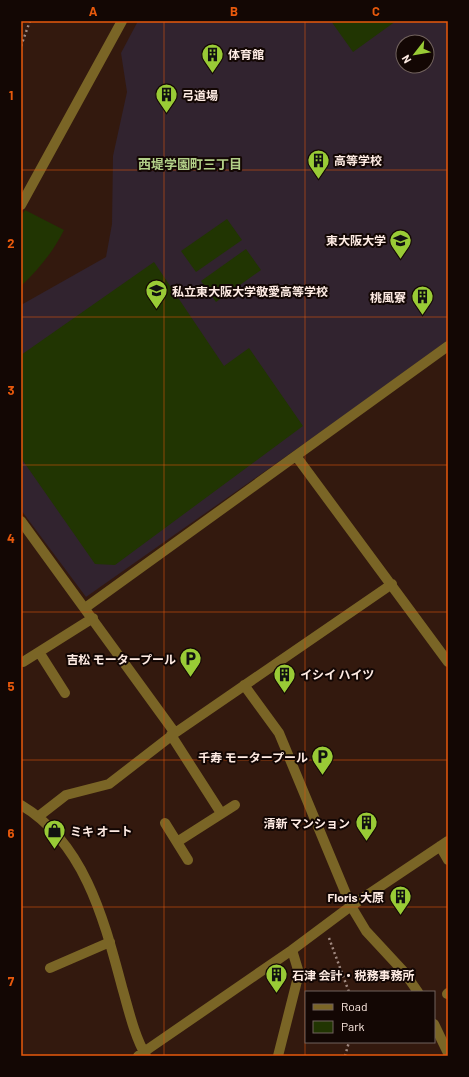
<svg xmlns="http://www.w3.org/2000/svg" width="469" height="1077" viewBox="0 0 469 1077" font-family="Barlow,'Noto Sans JP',sans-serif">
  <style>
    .education { fill: #31232f; fill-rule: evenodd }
    .green { fill: #213502 }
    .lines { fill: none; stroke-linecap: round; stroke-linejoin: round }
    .path { stroke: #a18a81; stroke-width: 2.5; stroke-dasharray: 2 3; stroke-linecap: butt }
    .minor { stroke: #7a6526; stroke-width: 10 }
    .grid { fill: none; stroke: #e8590c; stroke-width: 1; stroke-opacity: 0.55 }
    .labels { text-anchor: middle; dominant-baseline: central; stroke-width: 4; stroke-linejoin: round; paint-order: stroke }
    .poi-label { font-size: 12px; font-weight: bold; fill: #feebe3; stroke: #130704; text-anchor: start }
    .neighbourhood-label { font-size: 13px; font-weight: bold; fill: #b2cf88; stroke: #130704 }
    .neatline { fill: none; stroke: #e8590c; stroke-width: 1.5 }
    .grid-label { font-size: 13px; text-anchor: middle; font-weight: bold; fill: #e8590c }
  </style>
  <rect width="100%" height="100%" fill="#33190e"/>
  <path class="education" d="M138,21H448V340L342,417L86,597L21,510V305L106,257L112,224L113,156L127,92L121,53ZM403,42H427V66H403Z"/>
  <path class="green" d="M331,21H396L353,52Z
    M25,210L64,230C53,252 39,269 21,286V216Z
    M227,219L242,240L196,272L181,251Z
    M246,249L261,270L216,302L201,281Z
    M154,262L224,366L249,348L303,426L115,565L95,564L21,458V355Z"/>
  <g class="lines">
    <path class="path" d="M21,46L30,21
      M329,938L349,992
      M345,1056L349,1042"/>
    <path class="minor" d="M21,205L122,21
      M296,456L448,662
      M21,521L175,733
      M85,608L448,346
      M39,652L65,693
      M23,662L93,618
      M244,685L279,733L351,906L366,931L404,972L418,992
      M171,735L221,813
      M21,805C85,843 104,920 122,987C129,1011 134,1035 146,1056
      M39,816L66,795L109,784L175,733L392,584
      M165,823L188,860
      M177,842L235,805
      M440,846L448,860
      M50,968L110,942
      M447,994L448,993
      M434,1024L448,1053
      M138,1056L292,950L351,906L448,841
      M278,1056L299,973L292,950"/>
  </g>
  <path class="grid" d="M164,21V1056M305,21V1056M21,170H448M21,317H448M21,465H448M21,612H448M21,760H448M21,907H448"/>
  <defs>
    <symbol id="building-pin" viewBox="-11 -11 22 30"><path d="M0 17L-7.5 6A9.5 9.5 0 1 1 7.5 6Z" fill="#99cb36" stroke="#130704"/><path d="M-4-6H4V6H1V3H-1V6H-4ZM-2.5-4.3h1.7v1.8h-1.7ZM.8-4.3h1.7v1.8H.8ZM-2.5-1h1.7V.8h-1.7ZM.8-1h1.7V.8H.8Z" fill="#111"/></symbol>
    <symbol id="university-pin" viewBox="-11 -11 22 30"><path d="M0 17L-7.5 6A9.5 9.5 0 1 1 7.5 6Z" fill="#99cb36" stroke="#130704"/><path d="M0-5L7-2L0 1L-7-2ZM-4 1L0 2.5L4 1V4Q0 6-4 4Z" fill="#111"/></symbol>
    <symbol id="school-pin" viewBox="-11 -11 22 30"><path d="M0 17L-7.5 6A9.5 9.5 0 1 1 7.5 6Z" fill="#99cb36" stroke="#130704"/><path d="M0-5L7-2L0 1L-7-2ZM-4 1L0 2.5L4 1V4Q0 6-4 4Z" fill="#111"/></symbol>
    <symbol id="parking-pin" viewBox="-11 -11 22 30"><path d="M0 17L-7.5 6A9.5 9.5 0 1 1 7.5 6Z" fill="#99cb36" stroke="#130704"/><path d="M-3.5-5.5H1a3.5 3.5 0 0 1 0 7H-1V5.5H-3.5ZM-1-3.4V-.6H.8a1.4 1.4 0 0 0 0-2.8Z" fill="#111"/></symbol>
    <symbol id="shop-pin" viewBox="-11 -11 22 30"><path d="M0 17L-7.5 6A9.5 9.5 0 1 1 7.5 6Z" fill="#99cb36" stroke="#130704"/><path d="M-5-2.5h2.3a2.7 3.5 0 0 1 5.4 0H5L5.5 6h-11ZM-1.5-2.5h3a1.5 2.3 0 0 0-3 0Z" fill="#111"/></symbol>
  </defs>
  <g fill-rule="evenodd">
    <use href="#building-pin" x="200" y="42" width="25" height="34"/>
    <use href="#building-pin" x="154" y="82" width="25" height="34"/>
    <use href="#building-pin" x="306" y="148" width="25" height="34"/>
    <use href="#university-pin" x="388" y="228" width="25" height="34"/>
    <use href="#school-pin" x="144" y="278" width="25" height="34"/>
    <use href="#building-pin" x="410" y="284" width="25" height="34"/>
    <use href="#parking-pin" x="178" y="646" width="25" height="34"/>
    <use href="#building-pin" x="272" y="662" width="25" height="34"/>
    <use href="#parking-pin" x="310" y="744" width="25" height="34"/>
    <use href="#building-pin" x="354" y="810" width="25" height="34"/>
    <use href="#shop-pin" x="42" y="818" width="25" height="34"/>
    <use href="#building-pin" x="388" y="884" width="25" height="34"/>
    <use href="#building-pin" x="264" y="962" width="25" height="34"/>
  </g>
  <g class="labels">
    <g class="poi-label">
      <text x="228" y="54">体育館</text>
      <text x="182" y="95">弓道場</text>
      <text x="334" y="160">高等学校</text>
      <text x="386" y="240" text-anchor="end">東大阪大学</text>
      <text x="172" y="291">私立東大阪大学敬愛高等学校</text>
      <text x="406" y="297" text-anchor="end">桃風寮</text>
      <text x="176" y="659" text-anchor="end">吉松 モータープール</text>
      <text x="300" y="674">イシイ ハイツ</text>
      <text x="308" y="757" text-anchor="end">千寿 モータープール</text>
      <text x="350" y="823" text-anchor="end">清新 マンション</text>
      <text x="70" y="831">ミキ オート</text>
      <text x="384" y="897" text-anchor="end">Floris 大原</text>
      <text x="292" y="975">石津 会計・税務事務所</text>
    </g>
    <g class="neighbourhood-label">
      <text x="190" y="164">西堤学園町三丁目</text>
    </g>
  </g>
  <rect width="469" height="1077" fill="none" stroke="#130704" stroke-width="44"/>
  <rect x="305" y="991" width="130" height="52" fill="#130704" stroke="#71625d"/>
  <rect x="313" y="1004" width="20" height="6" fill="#7a6526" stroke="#71625d"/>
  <text x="341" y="1011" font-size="12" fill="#feebe3">Road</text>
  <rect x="313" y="1021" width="20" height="12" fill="#213502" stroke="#71625d"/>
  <text x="341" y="1031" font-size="12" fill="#feebe3">Park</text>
  <g transform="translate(415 54) rotate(239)"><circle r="19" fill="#130704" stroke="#71625d"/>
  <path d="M0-3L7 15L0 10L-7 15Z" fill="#99cb36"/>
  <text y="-6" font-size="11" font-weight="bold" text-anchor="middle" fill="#feebe3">N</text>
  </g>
  <rect x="22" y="22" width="425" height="1033" class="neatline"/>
  <g class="grid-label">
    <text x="93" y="16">A</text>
    <text x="234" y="16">B</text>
    <text x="376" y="16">C</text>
    <text x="11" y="100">1</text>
    <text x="11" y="248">2</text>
    <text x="11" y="395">3</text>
    <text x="11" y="543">4</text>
    <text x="11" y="691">5</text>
    <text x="11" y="838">6</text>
    <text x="11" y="986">7</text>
  </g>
</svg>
